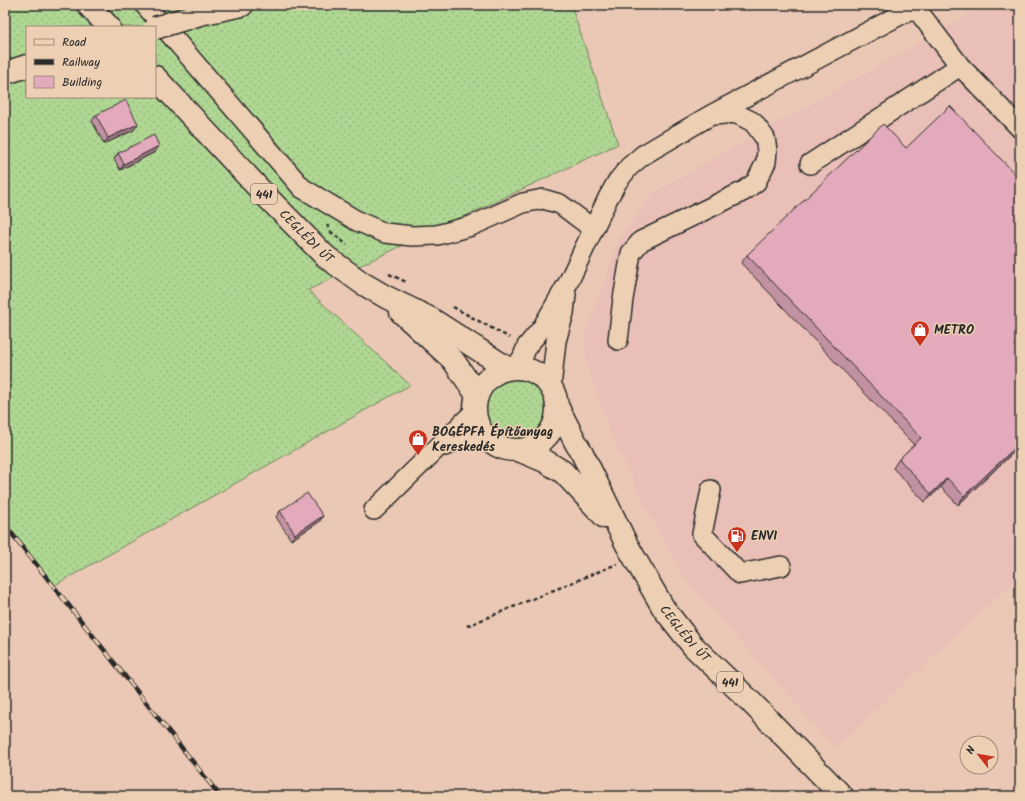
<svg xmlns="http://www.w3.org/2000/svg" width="1025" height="801" viewBox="0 0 1025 801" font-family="Kalam,sans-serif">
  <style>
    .built { fill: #e9bfb7 }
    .grass { fill: url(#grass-dots); stroke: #6d805e; fill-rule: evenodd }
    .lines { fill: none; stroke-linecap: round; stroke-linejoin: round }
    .minor-casing { stroke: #2b2b2b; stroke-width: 22 }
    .major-casing { stroke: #2b2b2b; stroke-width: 25 }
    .path { stroke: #2b2b2b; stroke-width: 2.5; stroke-dasharray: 4 3; stroke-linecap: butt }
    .minor { stroke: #edcfb3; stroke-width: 19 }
    .major { stroke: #edcfb3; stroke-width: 22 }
    .rail-casing { stroke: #2b2b2b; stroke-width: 4.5 }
    .rail { stroke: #edcfb3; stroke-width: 3; stroke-dasharray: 9; stroke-linecap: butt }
    .major-bridge-casing { stroke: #2b2b2b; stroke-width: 25; stroke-linecap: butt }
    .major-bridge { stroke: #edcfb3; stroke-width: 22 }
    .wall { fill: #c392a2; stroke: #2b2b2b }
    .shaded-wall { fill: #9f7784; stroke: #2b2b2b }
    .building { fill: #e3aabc; stroke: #2b2b2b }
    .labels { text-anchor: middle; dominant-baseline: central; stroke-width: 3; stroke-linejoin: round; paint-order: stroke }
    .shield { fill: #edcfb3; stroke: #655c54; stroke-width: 1 }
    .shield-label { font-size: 12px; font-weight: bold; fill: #2b2b2b }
    .street-label { font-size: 13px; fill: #2b2b2b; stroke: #edcfb3 }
    .poi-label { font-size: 13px; font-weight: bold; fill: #2b2b2b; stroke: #edcfb3; text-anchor: start }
  </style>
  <defs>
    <pattern id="grass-dots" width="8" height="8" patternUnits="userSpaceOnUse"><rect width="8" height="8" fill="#afd692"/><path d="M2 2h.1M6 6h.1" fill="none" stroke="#97b87e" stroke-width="1.8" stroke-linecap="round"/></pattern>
  </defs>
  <rect width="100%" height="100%" fill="#ebc8b5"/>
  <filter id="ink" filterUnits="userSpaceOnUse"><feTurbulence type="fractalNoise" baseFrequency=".025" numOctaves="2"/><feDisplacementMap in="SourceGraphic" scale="8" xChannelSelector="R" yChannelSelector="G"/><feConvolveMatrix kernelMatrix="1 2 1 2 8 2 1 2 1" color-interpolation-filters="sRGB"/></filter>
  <g filter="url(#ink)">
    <path class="built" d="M985,5H1020V576L835,748L684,577L649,514L609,430L587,365L584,338L619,240L653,193Z"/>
    <path class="grass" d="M5,5H571L618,144L308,290L410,385L55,585L5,525ZM27,27H155V97H27Z
      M483 410a32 32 0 1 1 64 0a32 32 0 1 1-64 0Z"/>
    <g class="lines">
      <defs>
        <path id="minor" d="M145,5L302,188L357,221L385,233L412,236L437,235L471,226L523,203L543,199L560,204L592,228
          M810,164L960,66
          M618,340L623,299L631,253L641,241L744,191L756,182L766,162L767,150L765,138L753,122L735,113L714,115
          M513,368L522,359L527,346L542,328L568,283L608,198L617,182L629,167L643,155L711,115L915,7L960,66L1020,128
          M551,387L556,341L564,313L566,294
          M445,446C464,436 466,436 487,439
          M711,490L702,534L740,574L781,566
          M374,510L475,411"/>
        <g id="major">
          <path d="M88,5L109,27"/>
          <path d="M200,14L242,5"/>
          <path d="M5,73L27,66"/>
          <path id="s1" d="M155,77L265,195L325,256L362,283L386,297L431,319L507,368"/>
          <path d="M401,312L453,360L477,395"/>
          <circle cx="516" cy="409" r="41"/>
          <path id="s2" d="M557,406L576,443L582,453L627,545L664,609L693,646L750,701L842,796"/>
          <path d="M521,451L545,461L563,472L605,517"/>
        </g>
      </defs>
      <use href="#minor" class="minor-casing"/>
      <use href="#major" class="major-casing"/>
      <path class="path" d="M327,225L331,232L347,245
        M389,274L406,282
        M453,307L510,338
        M467,626L617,564"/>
      <use href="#minor" class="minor"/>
      <use href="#major" class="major"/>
      <defs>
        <path id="rail" d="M5,525L220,796"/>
      </defs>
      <use href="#rail" class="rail-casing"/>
      <use href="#rail" class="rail"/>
      <defs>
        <path id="major-bridge" d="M155,28L200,14"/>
      </defs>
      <use href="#major-bridge" class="major-bridge-casing"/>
      <use href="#major-bridge" class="major-bridge"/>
    </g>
    <path class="wall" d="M96,115L134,130L104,144L92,121Z
      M159,146L155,152L120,170L114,159L118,153Z
      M906,148L1020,179V446L958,505L941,487L925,502L893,468L899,459L914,445L741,263L747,255Z
      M280,511L323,516L319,522L291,540L276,517Z"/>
    <path class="shaded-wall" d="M138,124L134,130L104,144L108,138Z
      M159,146L155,152L120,170L124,164Z
      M1020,443V446L958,505L964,496Z
      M947,478L941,487L925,502L931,494Z
      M323,516L319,522L291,540L295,534Z"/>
    <path class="building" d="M126,100L138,124L108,138L96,115Z
      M950,106L1020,179V443L964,496L947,478L931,494L899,459L921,438L747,255L883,124L906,148Z
      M154,135L159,146L124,164L118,153Z
      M307,493L323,516L295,534L280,511Z"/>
  </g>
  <defs>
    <symbol id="shop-pin" viewBox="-11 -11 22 30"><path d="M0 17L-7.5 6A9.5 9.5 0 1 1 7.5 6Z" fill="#c8321e" stroke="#edcfb3"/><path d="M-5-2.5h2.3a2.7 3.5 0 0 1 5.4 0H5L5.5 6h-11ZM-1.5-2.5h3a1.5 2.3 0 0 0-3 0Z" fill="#fff"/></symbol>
    <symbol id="fuel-pin" viewBox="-11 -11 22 30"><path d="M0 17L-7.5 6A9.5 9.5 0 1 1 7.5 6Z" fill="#c8321e" stroke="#edcfb3"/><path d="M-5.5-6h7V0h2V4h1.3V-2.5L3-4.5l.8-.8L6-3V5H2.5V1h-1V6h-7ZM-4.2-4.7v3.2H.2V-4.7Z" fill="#fff"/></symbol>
  </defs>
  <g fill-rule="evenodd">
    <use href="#shop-pin" x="909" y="319" width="22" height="30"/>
    <use href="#shop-pin" x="407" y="428" width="22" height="30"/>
    <use href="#fuel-pin" x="726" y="525" width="22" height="30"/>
  </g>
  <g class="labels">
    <g class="shield">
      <rect x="251" y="184" width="26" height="20" rx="3"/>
      <rect x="717" y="672" width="26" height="20" rx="3"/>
    </g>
    <g class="shield-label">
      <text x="264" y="194">441</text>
      <text x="730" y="682">441</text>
    </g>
    <g class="street-label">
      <text stroke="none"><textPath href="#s1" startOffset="220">CEGLÉDI ÚT</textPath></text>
      <text stroke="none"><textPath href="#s2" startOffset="262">CEGLÉDI ÚT</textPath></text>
    </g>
    <g class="poi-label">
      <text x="934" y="330">METRO</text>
      <text x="432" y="432">BOGÉPFA Építőanyag<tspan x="432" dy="15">Kereskedés</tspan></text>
      <text x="751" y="536">ENVI</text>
    </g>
  </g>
  <rect width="1025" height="801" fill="none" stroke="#edcfb3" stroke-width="20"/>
  <rect x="10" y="10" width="1005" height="781" fill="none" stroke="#2b2b2b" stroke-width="1.5" filter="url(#ink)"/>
  <rect x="26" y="26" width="130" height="72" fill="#edcfb3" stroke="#9f8d7d"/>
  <rect x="34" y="39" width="20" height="6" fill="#edcfb3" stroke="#9f8d7d"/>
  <text x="62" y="46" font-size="12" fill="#2b2b2b">Road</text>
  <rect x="34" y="59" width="20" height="6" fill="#2b2b2b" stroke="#9f8d7d"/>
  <text x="62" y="66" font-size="12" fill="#2b2b2b">Railway</text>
  <rect x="34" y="76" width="20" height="12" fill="#e3aabc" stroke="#9f8d7d"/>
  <text x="62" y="86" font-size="12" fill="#2b2b2b">Building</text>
  <g transform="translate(979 755) rotate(301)"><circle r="19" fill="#edcfb3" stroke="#9f8d7d"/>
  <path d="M0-3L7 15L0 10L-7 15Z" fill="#c8321e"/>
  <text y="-6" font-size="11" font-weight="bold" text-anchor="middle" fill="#2b2b2b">N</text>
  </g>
</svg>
